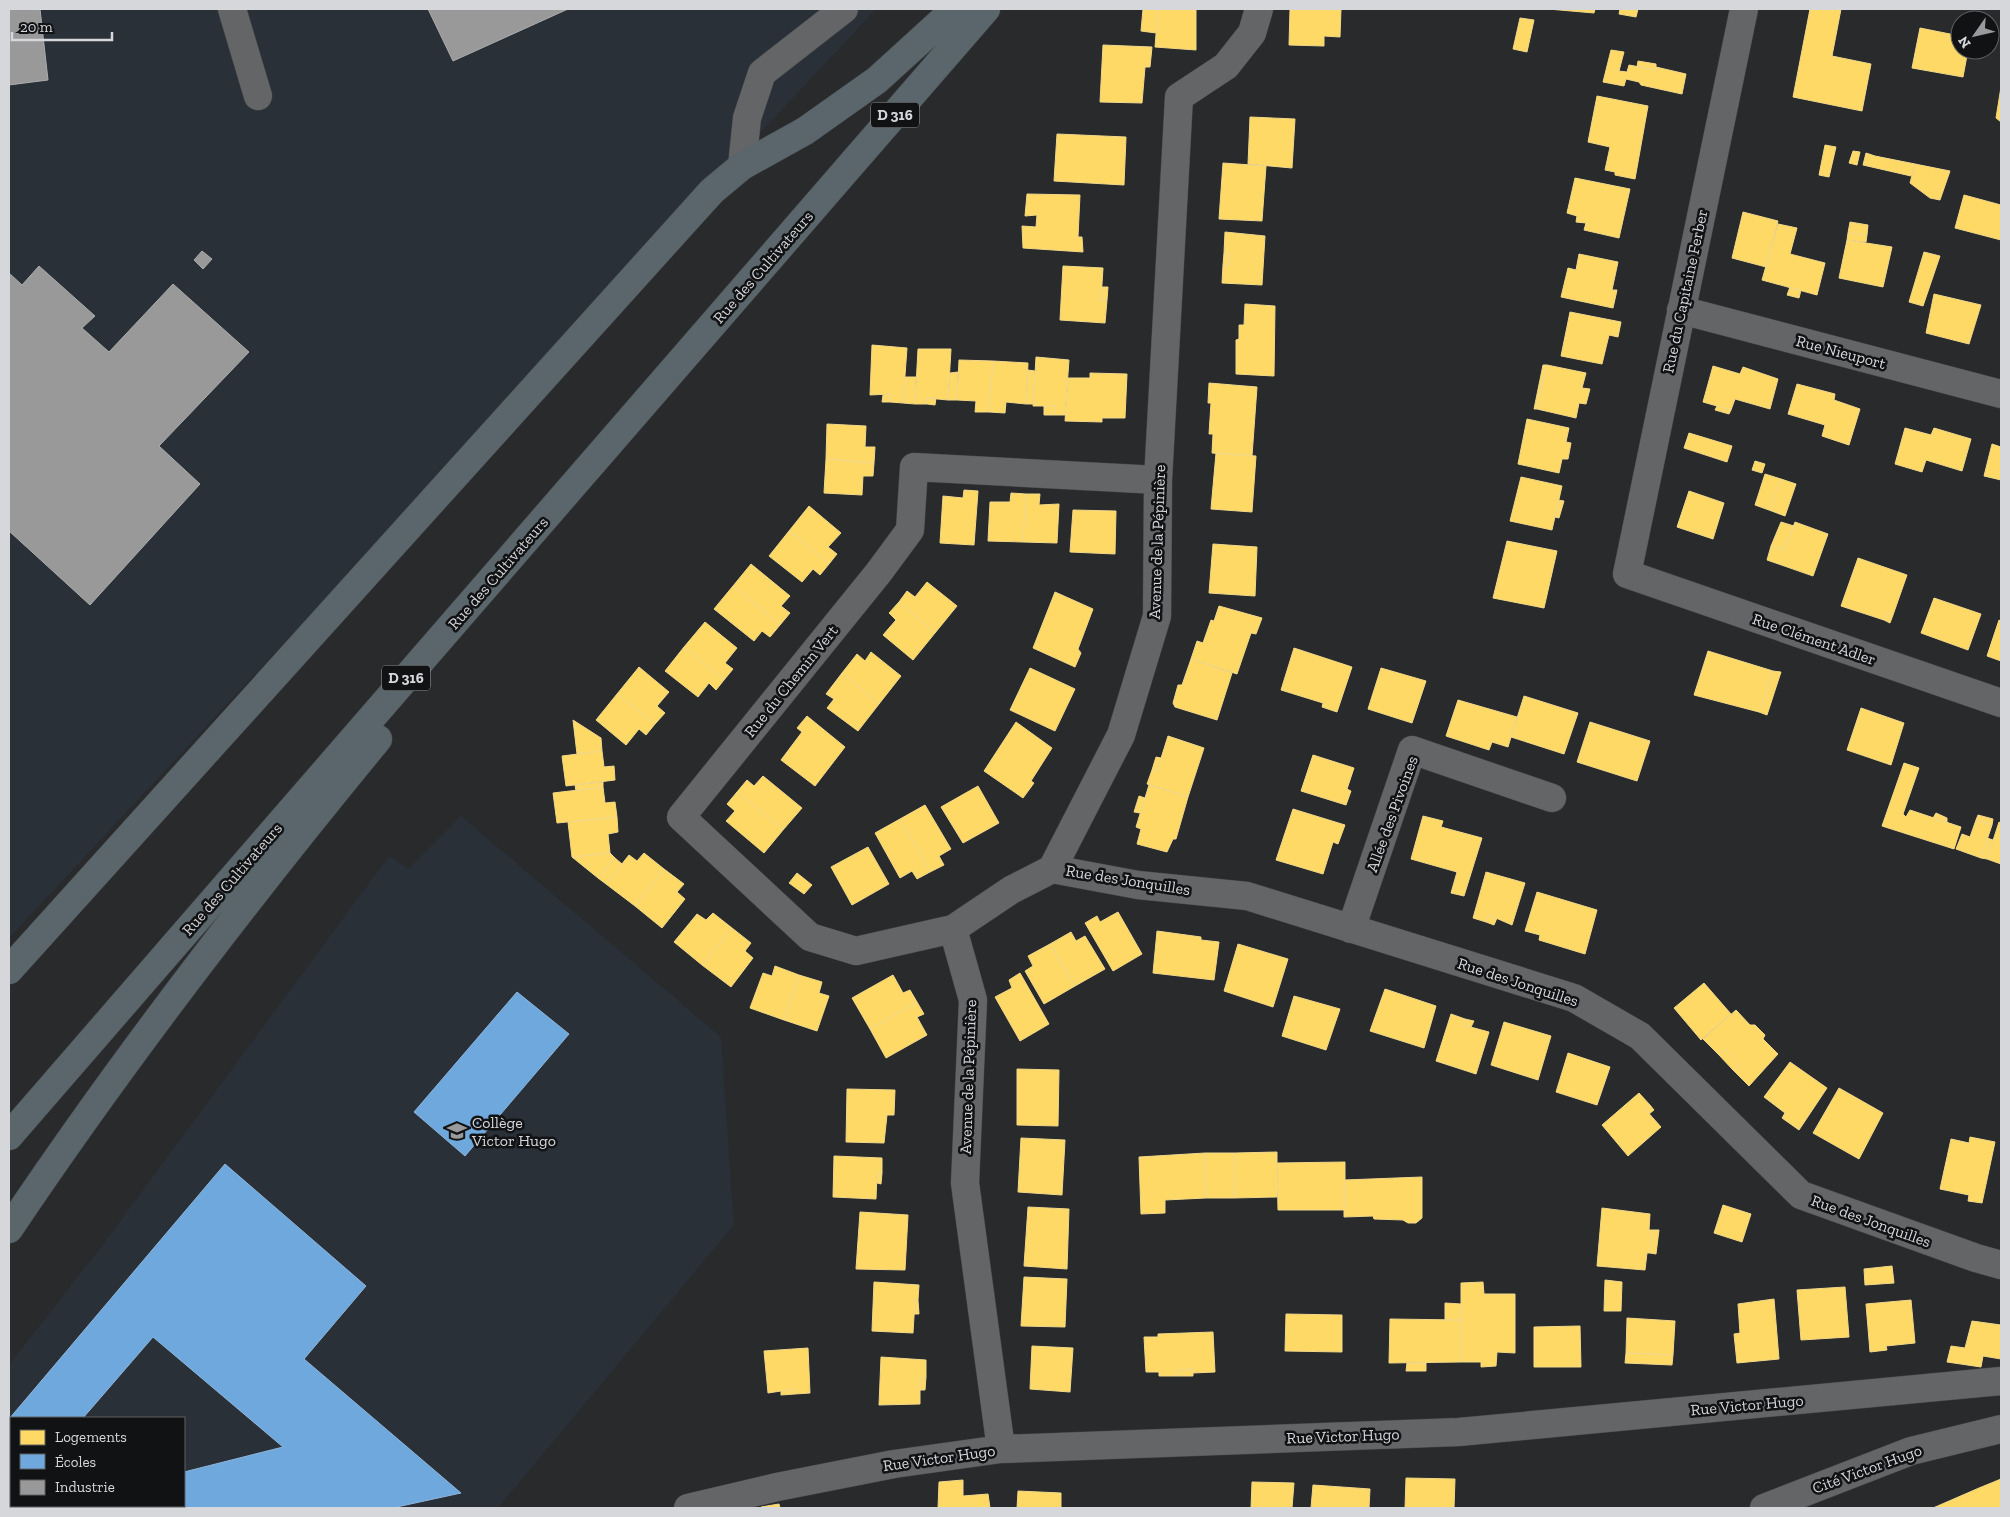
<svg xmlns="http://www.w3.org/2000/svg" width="2010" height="1517" viewBox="0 0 2010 1517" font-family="'Zilla Slab',serif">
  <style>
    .built { fill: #2a3038; fill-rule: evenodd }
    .homes { fill: #ffd966; stroke: #f2d889 }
    .schools { fill: #6fa8dc; stroke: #8eb6db }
    .industry { fill: #999; stroke: #abacac }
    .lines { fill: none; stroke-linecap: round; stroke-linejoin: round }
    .minor-casing { stroke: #444648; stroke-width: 29 }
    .major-casing { stroke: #444648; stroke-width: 29 }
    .minor { stroke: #646567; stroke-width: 28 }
    .major { stroke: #5a666b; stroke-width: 28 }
    .labels { text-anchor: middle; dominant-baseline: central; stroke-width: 5; stroke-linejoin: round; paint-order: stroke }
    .shield { fill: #111214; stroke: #9a9c9f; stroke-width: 1 }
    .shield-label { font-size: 15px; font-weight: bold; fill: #d5d7da }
    .street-label { font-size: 16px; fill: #d5d7da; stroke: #111214 }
    .poi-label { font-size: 16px; fill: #d5d7da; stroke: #111214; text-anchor: start }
  </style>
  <rect width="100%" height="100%" fill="#282a2c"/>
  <path class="built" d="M9,9H876L9,938Z
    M461,816L721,1037L734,1225L498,1508H9V1365L104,1243L389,856L408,869ZM11,1418H184V1506H11Z"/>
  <path class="homes" d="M1143,9H1158L1156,33L1141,31Z
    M1158,9H1196V50L1155,47Z
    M1290,9H1341L1340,37L1324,36V46L1289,45Z
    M1548,9H1595L1594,13Z
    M1620,9H1638L1636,17L1619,14Z
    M1810,9H1841L1832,56L1871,64L1862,111L1793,97Z
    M1520,18L1534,20L1527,52L1513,49Z
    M1920,28L1960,36V50H1968L1963,77L1912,68Z
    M1103,45L1152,47L1150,67H1145L1142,103L1100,102Z
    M1611,50L1624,52L1619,71L1627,72L1629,65L1656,70V67L1686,74L1682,94L1641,85L1639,82L1626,79L1624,86L1603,82Z
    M1638,61L1656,64V70L1637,67Z
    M2001,87V122L1996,118Z
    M1597,96L1648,106L1635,179L1615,175V172L1605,170L1610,147L1588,142Z
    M1250,117L1295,119L1292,168L1248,164Z
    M1057,134L1126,137L1124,185L1054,181Z
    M1825,145L1836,147L1829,177L1819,175Z
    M1853,151L1860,152L1857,165L1849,163Z
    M1866,153L1875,156L1915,164L1911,176L1863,165Z
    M1223,163L1266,166L1262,221L1219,219Z
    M1915,164L1950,171L1940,200L1930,198L1910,183Z
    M1575,178L1630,189L1619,238L1584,230L1586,223L1576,222L1577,216L1567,213Z
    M1027,194L1080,195L1078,237H1082L1083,252L1023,248L1022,226L1036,227L1037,215L1025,216Z
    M1964,195L2001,205V240L1955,228Z
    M1743,212L1778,221L1766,267L1732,258Z
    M1850,222L1868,225L1867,235L1848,233Z
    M1778,224L1797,228L1790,254L1825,263L1817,295L1762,280Z
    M1225,232L1265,236L1262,285L1222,283L1223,265H1229V253H1224Z
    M1848,233L1867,235L1866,242L1847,240Z
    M1847,240L1892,247L1883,287L1839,278Z
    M1924,252L1940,256L1923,306L1909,302Z
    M1224,253H1229V265H1223Z
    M1579,254L1618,262L1612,290H1617L1613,308L1561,297L1568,268L1576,270Z
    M1063,266L1103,268L1101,300H1107L1105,323L1060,320Z
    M1101,287H1108L1107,300H1101Z
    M1790,287L1801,290L1799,298L1787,295Z
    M1934,294L1981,305L1969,344L1926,333Z
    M1245,304L1275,306L1274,376L1236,374V340L1239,339V325H1244Z
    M1570,312L1621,322L1618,337L1609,335L1602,364L1561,356Z
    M872,345L907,348L903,403L890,402V394L870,395Z
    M918,349H951L948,400L927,398V404H915Z
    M1036,357L1069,360L1065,415H1055L1056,406H1033Z
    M959,360L993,361L989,412H975L976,401L957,400Z
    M993,361L1028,363L1026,404L1006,402L1005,413L989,412Z
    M1543,365H1547L1537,409H1534Z
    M1547,365L1586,373L1582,388L1590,389L1586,404L1579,403L1576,418L1537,409Z
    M1713,366L1740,374L1743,367L1778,379L1770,409L1735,399L1731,410L1703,402Z
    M1028,370L1035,371L1033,404H1026Z
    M958,372L957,400H948L950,373Z
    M1090,373L1127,374L1125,418H1102V422L1065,421L1068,378H1090Z
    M905,377H916L915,404L903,403Z
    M1209,383L1257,387L1252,456L1212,453L1213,434H1209L1211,403H1208Z
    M1797,384L1835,394L1834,400L1860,409L1849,445L1822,436L1825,425L1788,414Z
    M890,394V402H882L883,395Z
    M927,398H936L935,405L927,404Z
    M1044,406H1056L1055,415H1044Z
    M1717,406L1731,410L1729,414L1715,410Z
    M1527,419L1569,428L1566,442L1571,443L1568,459H1562L1559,473L1518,464Z
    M827,424L866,426L865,447H875L874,463L826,459Z
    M1905,428L1931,435L1934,428L1971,439L1962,471L1926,460L1922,472L1895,464Z
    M1689,433L1732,446L1727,462L1684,448Z
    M1992,444L2001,447V480L1984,476Z
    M1216,453L1256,456L1252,512L1211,509Z
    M826,459L874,463L873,476H863L862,495L824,493Z
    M1755,461L1765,464L1762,473L1752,470Z
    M1765,474L1781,479L1769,510L1755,505Z
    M1521,477L1562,486L1552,530L1510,521Z
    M1781,479L1796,484L1785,516L1769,510Z
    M964,490L978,491L974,545L940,543L943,496L963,498Z
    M1689,491L1724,503L1713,539L1677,527Z
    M1011,493L1026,494L1023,542L988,541L990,502H1010Z
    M1026,494H1040L1039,505L1059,504L1057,543L1023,542Z
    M1558,500L1564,501L1559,518L1555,517Z
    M809,506L841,533L828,547L837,554L829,564L789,531Z
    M1073,510L1116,511L1115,554L1070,552Z
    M1781,522L1794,526L1784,550L1771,546Z
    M1795,522L1828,534L1813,576L1767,560L1771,546L1784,550Z
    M789,531L829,564L820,575L813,569L802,582L769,556Z
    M1507,541L1557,551L1544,608L1493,598Z
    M1213,544L1257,547L1255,596L1209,593Z
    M1858,558L1907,575L1893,615L1887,613L1884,620L1841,606Z
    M751,564L790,596L781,606L790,613L780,625L733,586Z
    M927,582L957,606L935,633L899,602L907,591L915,597Z
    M733,586L780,625L770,637L762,631L754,641L714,609Z
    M1055,592L1093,609L1078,649L1081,653L1075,667L1033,648Z
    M1934,598L1981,614L1968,650L1921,633Z
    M899,602L935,633L913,660L883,635L896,620L889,613Z
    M1219,606L1262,618L1256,634L1251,633L1237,674L1191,659L1197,641L1203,643L1211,620L1214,621Z
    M1887,613L1893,615L1890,623L1884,620Z
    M1999,620L2001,621V661L1987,656Z
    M705,622L737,648L725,663L733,669L724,680L684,647Z
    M684,647L724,680L716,690L709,683L698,697L665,671Z
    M1294,648L1352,667L1337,712L1322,707L1323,703L1281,690Z
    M1708,651L1773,671L1759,712L1694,695Z
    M871,652L901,676L879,704L842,673L857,654L865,661Z
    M1191,659L1232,673L1217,720L1175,707L1173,703L1178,685H1182Z
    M639,667L669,692L657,706L665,713L655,724L617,694Z
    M1030,668L1075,689L1055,731L1010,710Z
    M1381,668L1426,681L1412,723L1368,709Z
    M1773,671L1781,672L1767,715L1759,712Z
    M842,673L879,704L858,731L827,708L834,699L826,694Z
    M617,694L655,724L646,735L639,729L626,745L596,720Z
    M1524,696L1578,713L1564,754L1511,737Z
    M1458,700L1517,717L1508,747L1492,742L1489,750L1446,736Z
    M1861,708L1904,723L1891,765L1847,750Z
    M807,716L845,747L815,786L781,760L802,732L797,728Z
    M573,720L601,738L602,751L577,754Z
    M1016,722L1052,748L1031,781L1034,783L1023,798L984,771Z
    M1590,722L1650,741L1637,781L1577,762Z
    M1168,736L1204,748L1188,797L1147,784L1152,770L1157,771Z
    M602,751L604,767L614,766L615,780L566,786L562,756Z
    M1313,755L1354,768L1347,789L1351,791L1346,805L1301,791Z
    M1156,757L1161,758L1157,771L1152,770Z
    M1904,763L1919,768L1903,814L1906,817L1910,810L1961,827L1954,849L1882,826Z
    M763,776L802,808L783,830L737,792L747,780L754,786Z
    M603,782V787L576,791L575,785Z
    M1149,785L1188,797L1176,839H1173L1167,852L1137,844L1141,829L1136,827Z
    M978,786L999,823L963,843L941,807Z
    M603,787L605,803L615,802L617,817L557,823L553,793Z
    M737,792L783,830L764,853L726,821L735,811L727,804Z
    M1139,796L1145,798L1140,813L1134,812Z
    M925,805L951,849L939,856L944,865L930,872L900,819Z
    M1293,809L1345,825L1338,844L1333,842L1323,874L1276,860Z
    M1936,813L1947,818V822L1933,818Z
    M1978,815L1993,819L1992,825L1976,820Z
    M1423,816L1443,821L1441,827L1482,838L1464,896L1451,893L1457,872L1411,859Z
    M617,817L618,832L608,834L610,853L572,857L568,822Z
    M900,819L930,872L917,879L912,871L900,878L875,833Z
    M1976,820L1992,825L1981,858L1956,849L1962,834L1970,837Z
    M1999,822L2001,823V864L1987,859Z
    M1987,838L1993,840L1987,859L1981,858Z
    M868,847L889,884L852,905L831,867Z
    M610,853L615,858L598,878L572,857Z
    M644,853L664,869L635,906L606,884L629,855L637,861Z
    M615,858L622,864L606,884L598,878Z
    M664,869L684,884L677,892L685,899L662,928L635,906Z
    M1486,872L1525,883L1512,925L1489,915L1486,922L1473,918Z
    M797,873L812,885L804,894L789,883Z
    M1537,892L1597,910L1585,954L1539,940L1540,935L1525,931Z
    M1118,912L1142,954L1113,971L1085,923L1097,916L1100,922Z
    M713,913L732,928L702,965L674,942L697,914L706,920Z
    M1489,915L1497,918L1494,925L1486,922Z
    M732,928L751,943L745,951L753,958L731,987L702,965Z
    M1157,931L1201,937V940L1219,942L1214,980L1153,973Z
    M1071,932L1076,941L1085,936L1105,969L1075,986L1050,944Z
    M1050,944L1075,986L1044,1004L1025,971L1033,966L1028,956Z
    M1238,944L1288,959L1273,1007L1224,991Z
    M775,966L799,975L784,1020L750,1008L763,973L772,976Z
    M1020,973L1049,1024L1020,1041L995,997L1012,988L1009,980Z
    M799,975L822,982L819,993L829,996L817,1031L784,1020Z
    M893,975L903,993L910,990L917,1002L870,1029L852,998Z
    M1704,983L1731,1014L1701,1040L1674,1008Z
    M1385,989L1436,1006L1424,1048L1370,1031Z
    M1294,996L1340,1009L1326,1050L1282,1036Z
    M917,1002L924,1014L917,1017L927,1035L886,1058L870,1029Z
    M1736,1010L1750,1025H1755L1765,1035L1763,1039L1778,1054L1749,1086L1733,1070L1741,1064L1726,1049L1719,1055L1703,1039Z
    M1451,1014L1465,1019L1463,1025L1489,1032L1476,1074L1436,1061Z
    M1465,1019L1474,1021L1471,1027L1463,1025Z
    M1504,1022L1551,1036L1538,1080L1491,1065Z
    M1726,1049L1741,1064L1733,1070L1719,1055Z
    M1568,1053L1610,1067L1597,1105L1556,1092Z
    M1790,1062L1827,1088L1799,1130L1782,1118L1785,1113L1764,1097Z
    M1017,1069L1059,1070L1058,1126L1017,1125Z
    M1839,1088L1883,1113L1859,1159L1813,1133Z
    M847,1089L895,1090L894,1115H887L884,1143L846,1142Z
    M1639,1093L1650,1105L1645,1109L1661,1127L1628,1156L1602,1125Z
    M1650,1105L1654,1110L1649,1114L1645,1109Z
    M1970,1137L1995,1142L1982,1203L1968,1201L1969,1195L1940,1189L1951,1139L1969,1143Z
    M1021,1138L1065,1140L1062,1195L1018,1192Z
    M1277,1152V1197L1234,1198L1235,1153Z
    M1205,1153H1235L1234,1198H1206Z
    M1205,1153L1206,1198L1165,1200V1213L1141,1214L1139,1157Z
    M834,1156L882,1158V1173L877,1174L876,1199L833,1197Z
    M1345,1162V1210H1278L1277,1163Z
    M882,1173L881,1184L877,1183V1174Z
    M1422,1177V1218L1416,1223H1408L1403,1220L1374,1219L1373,1216L1344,1217V1180Z
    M1723,1205L1751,1214L1742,1242L1714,1233Z
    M1028,1207L1069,1209L1067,1269L1024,1266Z
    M1602,1208L1650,1214L1649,1230H1652L1650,1253H1647L1645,1270L1597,1266Z
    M860,1212L908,1215L905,1270L856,1269Z
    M1652,1230H1659L1656,1254L1650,1253Z
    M1892,1266L1894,1283L1865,1285L1864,1269Z
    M1024,1277L1067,1279L1065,1327L1021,1326Z
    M1605,1280L1622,1282L1621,1311H1604Z
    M874,1282L919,1285L918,1300H915L913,1333L872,1331Z
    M1483,1282L1484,1294H1515V1353L1497,1352L1496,1366L1481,1367V1362H1461V1283Z
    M1845,1287L1849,1337L1801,1340L1797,1290Z
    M1774,1299L1779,1359L1737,1363L1734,1334L1740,1333L1738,1304Z
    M915,1300H918L919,1314H914Z
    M1911,1300L1915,1343L1886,1346L1887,1350L1870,1352L1866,1304Z
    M1445,1303L1461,1304V1320H1445Z
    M1286,1314L1342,1315V1352L1285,1351Z
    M1627,1318L1675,1321L1673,1355L1626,1353Z
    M1390,1319L1461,1320V1362L1389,1363Z
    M1972,1321L2001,1325V1359L1983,1356L1981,1367L1947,1362L1951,1346L1965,1348Z
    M1580,1326L1581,1367H1534V1327Z
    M1213,1332L1215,1372L1193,1373V1369L1178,1370L1177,1376H1159V1372H1146L1144,1337H1158V1334Z
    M1032,1346L1073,1348L1070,1392L1030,1389Z
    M808,1348L810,1393L795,1394L794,1389L768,1393L764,1351Z
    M1626,1353L1673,1355L1672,1365L1625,1363Z
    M881,1357L926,1360V1377L920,1378V1404L879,1405Z
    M1407,1363H1426V1371H1406Z
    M1193,1369V1376H1177L1178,1370Z
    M926,1377L925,1390H920V1378Z
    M794,1389L795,1394L781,1395V1391Z
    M1406,1478L1455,1479L1454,1508H1405Z
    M2001,1479V1508H1933L1979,1488Z
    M963,1480V1496L988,1494L990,1508H938L939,1482Z
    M1252,1482L1294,1483L1292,1508H1251Z
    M1313,1485L1370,1489L1369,1508H1311Z
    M1018,1491L1061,1493V1508H1017Z
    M779,1504L780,1508H761V1507Z"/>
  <path class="schools" d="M517,992L569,1034L465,1156L414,1112Z
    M225,1164L366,1286L304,1359L461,1493L392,1508H33L44,1506H184V1472L283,1447L153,1337L83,1418H11V1503L9,1506V1419Z"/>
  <path class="industry" d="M9,9H40L48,80L9,85Z
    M428,9H568L453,61Z
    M202,251L212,259L203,269L194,260Z
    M39,266L95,316L82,328L109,352L173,284L249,352L159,446L200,484L90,605L9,531V273L22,285Z"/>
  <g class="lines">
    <defs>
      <path id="minor" d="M232,9L258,96
        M1744,9L1627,574L2001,703
        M742,166L747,118L762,73L844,9
        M1681,310L2001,394
        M1158,480L914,467L910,530L879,572L681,817L810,937L856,951L953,929L1011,890L1052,869L1121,735L1157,616L1158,480L1179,97L1226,66L1252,33L1259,9
        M1052,869L1138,885L1247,896L1574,998L1640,1036L1801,1195L1976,1258L2001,1265
        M953,929L973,1000L965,1183L1001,1449
        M1351,929L1412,750L1552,798
        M688,1508L777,1487L894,1464L1001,1449L1459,1432L2001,1381
        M1764,1508L1911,1451L2001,1429"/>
      <path id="major" d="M9,970L712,191L742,166L805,131L877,80L955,9
        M9,1136L986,9
        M9,1229C123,1059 248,897 378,739"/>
    </defs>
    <use href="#minor" class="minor-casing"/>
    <use href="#major" class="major-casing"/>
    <use href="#minor" class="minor"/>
    <use href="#major" class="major"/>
  </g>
  <defs>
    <symbol id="school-bare" viewBox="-9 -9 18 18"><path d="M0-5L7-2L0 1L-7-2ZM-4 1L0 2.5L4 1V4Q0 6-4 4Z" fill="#989a9d" stroke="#111214" stroke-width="2.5" paint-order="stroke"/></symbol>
  </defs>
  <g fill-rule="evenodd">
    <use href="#school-bare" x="443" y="1117" width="28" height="28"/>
  </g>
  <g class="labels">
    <g class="shield">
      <rect x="871" y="102.5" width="48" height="25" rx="4"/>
      <rect x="382" y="665.5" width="48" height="25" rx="4"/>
    </g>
    <g class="shield-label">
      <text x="895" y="115">D 316</text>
      <text x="406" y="678">D 316</text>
    </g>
    <g class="street-label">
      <text transform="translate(763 267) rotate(-49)">Rue des Cultivateurs</text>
      <text transform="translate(1685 291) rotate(-78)">Rue du Capitaine Ferber</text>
      <text transform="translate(1841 352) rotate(15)">Rue Nieuport</text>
      <text transform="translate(1157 542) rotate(-88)">Avenue de la Pépinière</text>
      <text transform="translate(498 573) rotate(-49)">Rue des Cultivateurs</text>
      <text transform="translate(1814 639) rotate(19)">Rue Clément Adler</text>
      <text transform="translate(791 681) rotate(-51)">Rue du Chemin Vert</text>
      <text transform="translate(1392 814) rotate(-70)">Allée des Pivoines</text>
      <text transform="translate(232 879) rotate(-49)">Rue des Cultivateurs</text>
      <text transform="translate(1128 880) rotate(9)">Rue des Jonquilles</text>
      <text transform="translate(1518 982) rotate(18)">Rue des Jonquilles</text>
      <text transform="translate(968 1077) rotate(-88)">Avenue de la Pépinière</text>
      <text transform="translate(1871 1221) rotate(20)">Rue des Jonquilles</text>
      <text transform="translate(1747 1405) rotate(-5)">Rue Victor Hugo</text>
      <text transform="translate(1343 1436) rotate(-2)">Rue Victor Hugo</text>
      <text transform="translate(939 1458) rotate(-8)">Rue Victor Hugo</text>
      <text transform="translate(1867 1469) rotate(-20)">Cité Victor Hugo</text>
    </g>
    <g class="poi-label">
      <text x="472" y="1122">Collège<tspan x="472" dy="18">Victor Hugo</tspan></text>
    </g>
  </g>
  <rect width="2010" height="1517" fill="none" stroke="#d5d7da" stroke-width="20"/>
  <rect x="10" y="1417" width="175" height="90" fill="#111214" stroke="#5f6163"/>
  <rect x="20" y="1430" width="25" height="15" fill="#ffd966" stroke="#5f6163"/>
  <text x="55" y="1442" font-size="15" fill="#d5d7da">Logements</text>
  <rect x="20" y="1454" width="25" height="15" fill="#6fa8dc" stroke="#5f6163"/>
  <text x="55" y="1467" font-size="15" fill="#d5d7da">Écoles</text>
  <rect x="20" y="1480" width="25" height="15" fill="#999999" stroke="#5f6163"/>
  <text x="55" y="1492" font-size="15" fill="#d5d7da">Industrie</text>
  <g transform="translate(1975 35) rotate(236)"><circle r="24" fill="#111214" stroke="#5f6163"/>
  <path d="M0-4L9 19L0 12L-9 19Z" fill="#989a9d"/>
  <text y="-8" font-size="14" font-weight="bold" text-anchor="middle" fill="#d5d7da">N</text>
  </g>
  <path d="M12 32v8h100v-8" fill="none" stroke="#d5d7da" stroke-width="2.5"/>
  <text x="20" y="32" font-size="15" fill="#d5d7da" stroke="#111214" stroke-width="4" paint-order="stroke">20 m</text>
</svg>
